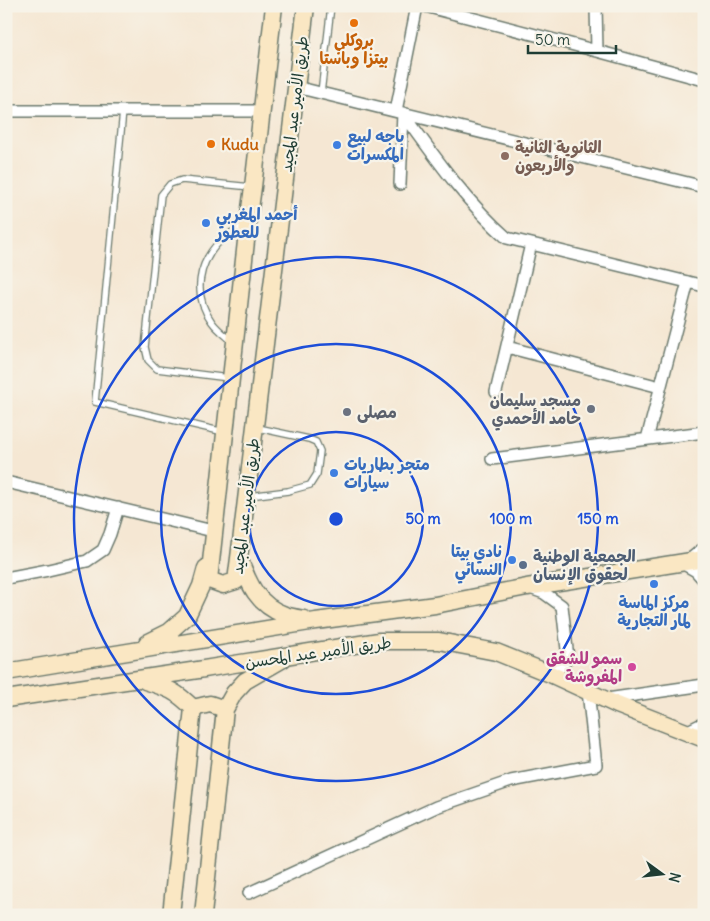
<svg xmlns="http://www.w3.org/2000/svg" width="710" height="921" viewBox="0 0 710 921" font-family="Delius,'Playpen Sans Arabic',sans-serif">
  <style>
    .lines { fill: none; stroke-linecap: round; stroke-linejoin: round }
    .lane-casing { stroke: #6a786c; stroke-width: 8 }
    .street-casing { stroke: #6a786c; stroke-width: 14 }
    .secondary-casing { stroke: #6a786c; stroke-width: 19 }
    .lane { stroke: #fff; stroke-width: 5.5 }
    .street { stroke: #fff; stroke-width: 11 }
    .secondary { stroke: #fae7c3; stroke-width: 16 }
    .ring { fill: none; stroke: #1d4ed8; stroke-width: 2.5 }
    .food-dot { fill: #e8710a; stroke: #f7f3e8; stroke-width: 2 }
    .shop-dot { fill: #3f7fe0; stroke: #f7f3e8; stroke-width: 2 }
    .education-dot { fill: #8d6e63; stroke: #f7f3e8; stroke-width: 2 }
    .worship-dot { fill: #6b7280; stroke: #f7f3e8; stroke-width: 2 }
    .service-dot { fill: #5c6f8a; stroke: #f7f3e8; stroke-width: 2 }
    .hotel-dot { fill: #d1479c; stroke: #f7f3e8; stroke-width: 2 }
    .labels { text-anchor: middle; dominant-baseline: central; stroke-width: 4.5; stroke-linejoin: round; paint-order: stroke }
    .food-label { font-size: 16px; font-weight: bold; fill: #c56008; stroke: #f7f3e8 }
    .street-label { font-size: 16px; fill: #1f3d34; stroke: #f7f3e8 }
    .shop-label { font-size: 16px; font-weight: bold; fill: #366cbe; stroke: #f7f3e8; text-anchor: start }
    .education-label { font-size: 16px; font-weight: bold; fill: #785e54; stroke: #f7f3e8; text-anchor: start }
    .worship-label { font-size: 16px; font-weight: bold; fill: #5b616d; stroke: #f7f3e8; text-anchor: end }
    .service-label { font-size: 16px; font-weight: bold; fill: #4e5e75; stroke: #f7f3e8; text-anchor: start }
    .hotel-label { font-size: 16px; font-weight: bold; fill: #b23c85; stroke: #f7f3e8; text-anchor: end }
    .centre { fill: #1d4ed8; stroke: #f7f3e8; stroke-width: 2.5 }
    .ring-label { font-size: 15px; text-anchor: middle; font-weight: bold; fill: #1d4ed8; stroke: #f7f3e8; stroke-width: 4.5; stroke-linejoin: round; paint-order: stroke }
  </style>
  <rect width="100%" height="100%" fill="#f7f3e8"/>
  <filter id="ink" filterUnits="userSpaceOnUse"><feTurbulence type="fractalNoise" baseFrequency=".02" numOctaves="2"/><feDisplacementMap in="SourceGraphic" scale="10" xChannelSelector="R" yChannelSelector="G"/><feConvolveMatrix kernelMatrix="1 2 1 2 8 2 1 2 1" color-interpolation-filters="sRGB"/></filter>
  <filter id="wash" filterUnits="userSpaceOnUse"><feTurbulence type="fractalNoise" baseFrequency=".0096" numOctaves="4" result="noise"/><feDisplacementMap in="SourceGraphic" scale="20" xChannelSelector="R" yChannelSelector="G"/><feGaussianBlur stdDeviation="1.12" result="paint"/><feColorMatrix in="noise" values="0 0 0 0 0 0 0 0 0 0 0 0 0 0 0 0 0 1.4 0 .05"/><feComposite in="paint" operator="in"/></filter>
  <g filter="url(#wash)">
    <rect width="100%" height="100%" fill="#f5e7d3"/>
  </g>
  <g filter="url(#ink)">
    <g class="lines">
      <defs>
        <path id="lane" d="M321,93L331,6
          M123,111L95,402L224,432
          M232,341C225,335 217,329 212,322C192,294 198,263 221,240C227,234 237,230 244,225
          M229,378L157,369L148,360L145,347L161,195L170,184L182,180L251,187
          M249,496L288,491L310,485L317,474L320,451L316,442L309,439L258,428"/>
        <path id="street" d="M425,6L597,51L704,80
          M596,6L597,51
          M296,87L704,187
          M6,111H262
          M396,111L417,6
          M403,113C435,157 466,202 507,238L704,286
          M400,184L403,113
          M507,347L660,387
          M496,392L531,244
          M647,439L688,282
          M492,459L704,432
          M6,482L213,531
          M688,561L704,548
          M682,563L696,571L704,580
          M6,578L48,570L87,561L103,550L110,534L118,508
          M530,588L544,593L562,606L568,658L559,668L548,673
          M607,699L704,685
          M686,732L704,723
          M249,893L436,807L511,781L596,765L588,691"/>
        <path id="secondary" d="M274,6L253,187L248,223L209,580L223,585L236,581L239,558L306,6
          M239,558C249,584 257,605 285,615C291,617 298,618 304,619
          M147,643L169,632L187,616L201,586L206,568
          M6,672L316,621L435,605L527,587L704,559
          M145,681C168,688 176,691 193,708
          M6,699L198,670L228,665L379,641H439L496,652L548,673L617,705L704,739
          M171,915L193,708L210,704L225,709
          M203,915L225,709L234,693L245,681L283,659"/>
      </defs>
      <use href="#lane" class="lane-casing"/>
      <use href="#street" class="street-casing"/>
      <use href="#secondary" class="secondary-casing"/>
      <use href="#lane" class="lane"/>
      <use href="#street" class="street"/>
      <use href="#secondary" class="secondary"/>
    </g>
  </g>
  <g class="ring">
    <circle cx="336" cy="519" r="87"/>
    <circle cx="336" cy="519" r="175"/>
    <circle cx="336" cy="519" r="262"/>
  </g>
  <g class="food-dot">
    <circle cx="354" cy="23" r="5"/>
    <circle cx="211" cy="144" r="5"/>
  </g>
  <g class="shop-dot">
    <circle cx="337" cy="145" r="5"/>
    <circle cx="206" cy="223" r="5"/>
    <circle cx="334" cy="473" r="5"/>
    <circle cx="512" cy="560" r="5"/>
    <circle cx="654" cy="584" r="5"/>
  </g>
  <circle class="education-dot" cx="505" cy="156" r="5"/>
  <g class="worship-dot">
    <circle cx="591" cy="409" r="5"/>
    <circle cx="347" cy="412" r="5"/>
  </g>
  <circle class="service-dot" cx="523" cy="565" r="5"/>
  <circle class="hotel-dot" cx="632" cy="667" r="5"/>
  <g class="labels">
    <g class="food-label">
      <text x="354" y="40">بروكلي<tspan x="354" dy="18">بيتزا وباستا</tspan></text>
      <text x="221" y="144" text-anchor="start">Kudu</text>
    </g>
    <g class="street-label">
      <text transform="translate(294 104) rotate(-83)">طريق الأمير عبد المجيد</text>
      <text transform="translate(245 506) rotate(-83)">طريق الأمير عبد المجيد</text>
      <text transform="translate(318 652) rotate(-8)">طريق الأمير عبد المحسن</text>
    </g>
    <g class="shop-label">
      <text x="347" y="136">باجه لبيع<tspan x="347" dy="18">المكسرات</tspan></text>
      <text x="216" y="214">أحمد المغربي<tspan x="216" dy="18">للعطور</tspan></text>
      <text x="344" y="464">متجر بطاريات<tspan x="344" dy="18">سيارات</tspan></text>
      <text x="502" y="551" text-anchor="end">نادي بيتا<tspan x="502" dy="18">النسائي</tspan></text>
      <text x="654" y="602" text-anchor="middle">مركز الماسة<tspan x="654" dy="18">لمار التجارية</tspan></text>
    </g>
    <g class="education-label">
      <text x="515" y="147">الثانوية الثانية<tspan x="515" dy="18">والأربعون</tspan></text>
    </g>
    <g class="worship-label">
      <text x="581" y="400">مسجد سليمان<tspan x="581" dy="18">حامد الأحمدي</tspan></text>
      <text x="357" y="412" text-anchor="start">مصلى</text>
    </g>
    <g class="service-label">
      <text x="533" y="556">الجمعية الوطنية<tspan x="533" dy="18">لحقوق الإنسان</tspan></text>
    </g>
    <g class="hotel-label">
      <text x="622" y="658">سمو للشقق<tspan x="622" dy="18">المفروشة</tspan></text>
    </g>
  </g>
  <circle cx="336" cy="519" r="8" class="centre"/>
  <g class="ring-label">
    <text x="423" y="524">50 m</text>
    <text x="511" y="524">100 m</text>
    <text x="598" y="524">150 m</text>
  </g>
  <rect width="710" height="921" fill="none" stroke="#f7f3e8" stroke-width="25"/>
  <g transform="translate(662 874) rotate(105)" stroke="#f7f3e8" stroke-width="4" paint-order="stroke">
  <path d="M0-4L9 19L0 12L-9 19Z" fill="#1f3d34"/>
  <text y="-8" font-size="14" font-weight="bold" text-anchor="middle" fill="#1f3d34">N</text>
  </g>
  <path d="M528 45v8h88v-8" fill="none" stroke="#1f3d34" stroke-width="2.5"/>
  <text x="535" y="45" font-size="15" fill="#1f3d34" stroke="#f7f3e8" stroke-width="4" paint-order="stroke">50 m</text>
</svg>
